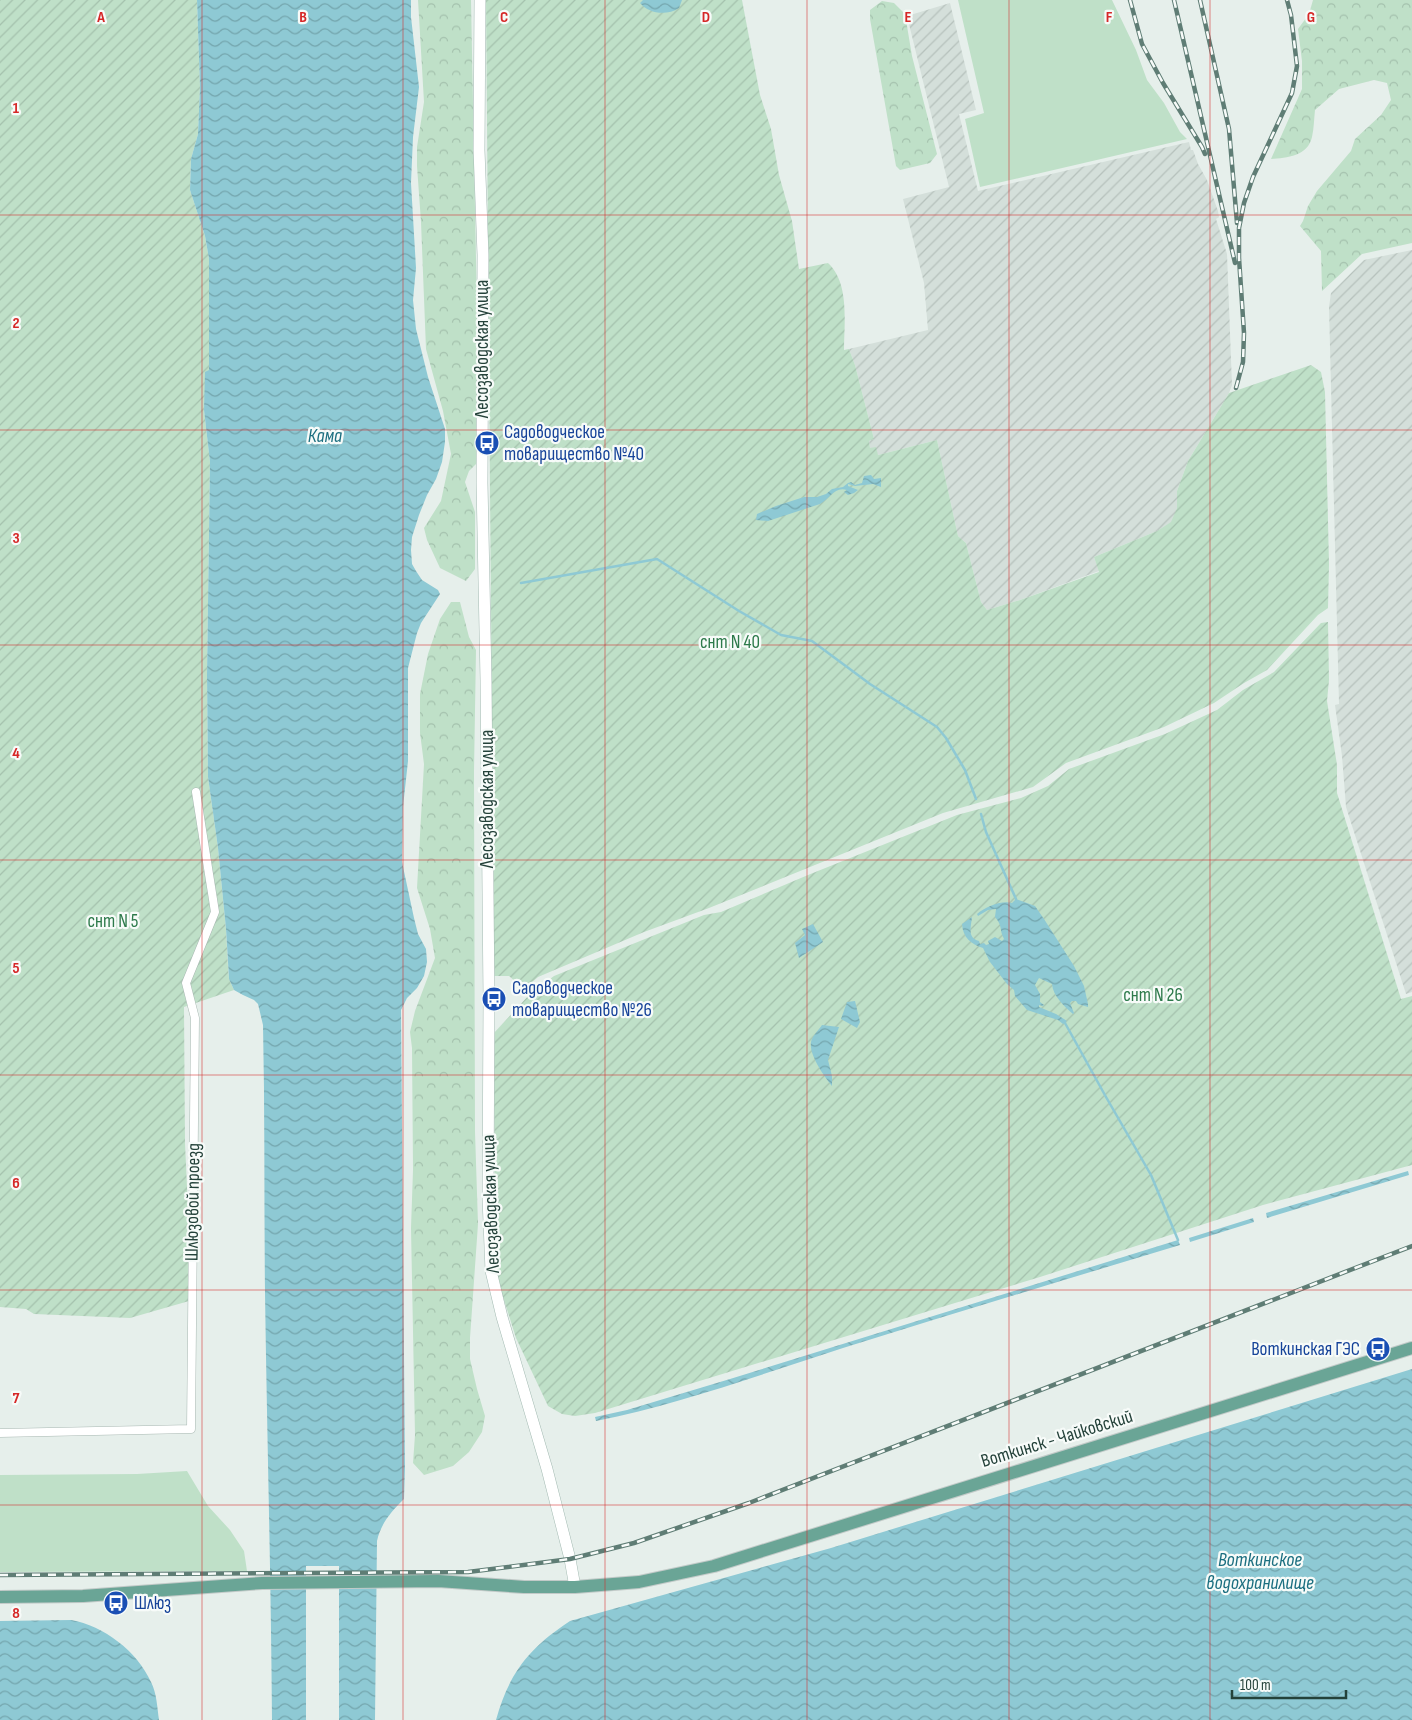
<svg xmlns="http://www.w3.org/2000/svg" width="1412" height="1720" viewBox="0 0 1412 1720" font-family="'Sofia Sans Condensed',sans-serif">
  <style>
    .industrial { fill: url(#industrial-furrows) }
    .grass { fill: #bfe0c8 }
    .forest { fill: url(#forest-crowns) }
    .garden { fill: url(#garden-furrows) }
    .water { fill: url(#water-waves) }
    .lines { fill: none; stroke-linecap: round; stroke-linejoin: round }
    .stream { stroke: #8ec9d4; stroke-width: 2.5 }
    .street-casing { stroke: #a8b8b2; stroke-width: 9 }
    .secondary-casing { stroke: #a4bbb3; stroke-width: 12 }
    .primary-casing { stroke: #c2cac8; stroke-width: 14 }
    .street { stroke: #fff; stroke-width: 8 }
    .secondary { stroke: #fff; stroke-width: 11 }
    .primary { stroke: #6aa596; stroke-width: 12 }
    .rail-casing { stroke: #5f7d75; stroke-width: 4.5 }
    .rail { stroke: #f7fbf9; stroke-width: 2.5; stroke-dasharray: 8; stroke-linecap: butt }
    .grid { fill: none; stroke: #d62828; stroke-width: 1; stroke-opacity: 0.55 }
    .labels { text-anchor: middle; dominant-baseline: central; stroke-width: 4.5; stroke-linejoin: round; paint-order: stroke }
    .street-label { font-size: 19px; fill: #24423a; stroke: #f7fbf9 }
    .transit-label { font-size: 19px; fill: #164399; stroke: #f7fbf9; text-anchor: start }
    .park-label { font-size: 19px; fill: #2d7a4b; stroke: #f7fbf9 }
    .water-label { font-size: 20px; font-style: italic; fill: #1c6f80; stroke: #f7fbf9 }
    .grid-label { font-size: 16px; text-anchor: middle; font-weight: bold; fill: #d62828; stroke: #f7fbf9; stroke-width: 4.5; stroke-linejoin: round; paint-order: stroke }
  </style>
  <defs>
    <pattern id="industrial-furrows" width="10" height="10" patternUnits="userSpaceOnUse" patternTransform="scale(1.25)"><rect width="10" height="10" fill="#d4dfda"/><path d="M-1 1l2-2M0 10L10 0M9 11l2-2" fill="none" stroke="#b6c1bc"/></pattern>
    <pattern id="forest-crowns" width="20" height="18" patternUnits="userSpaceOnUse" patternTransform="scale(1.25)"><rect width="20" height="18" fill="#bfe0c8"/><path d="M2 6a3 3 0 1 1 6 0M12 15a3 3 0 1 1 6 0" fill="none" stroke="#a4c1ad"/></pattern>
    <pattern id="garden-furrows" width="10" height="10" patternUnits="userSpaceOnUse" patternTransform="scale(1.25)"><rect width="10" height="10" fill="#bfe0c8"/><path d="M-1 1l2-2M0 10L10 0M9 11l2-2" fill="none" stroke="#a4c1ad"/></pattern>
    <pattern id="water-waves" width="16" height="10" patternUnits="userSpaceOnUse" patternTransform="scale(1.25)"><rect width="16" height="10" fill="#8ec9d4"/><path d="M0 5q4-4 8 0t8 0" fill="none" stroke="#74a5ad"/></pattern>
  </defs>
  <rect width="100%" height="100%" fill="#e6efeb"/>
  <path class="industrial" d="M950,3L976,110L959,114L978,191L1189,142L1191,150H1193L1198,164L1207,180L1218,211L1219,217L1216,219L1227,254L1232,385L1229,393L1188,461L1177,491V508L1172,522L1157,531L1094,557L1099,571L1020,600L987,610L981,602L966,543L958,536L937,440L878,455L870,448L869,441L874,439L855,365L849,349L928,330L924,283L903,199L949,187L907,16Z
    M1412,250V992L1406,994L1346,807L1342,756L1335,705L1339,704L1329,307L1331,293L1364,260Z"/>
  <path class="grass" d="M958,0H1112L1136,50L1147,80L1164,103L1180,132L1187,139L980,187L965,119L984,113Z
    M187,1471L208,1506L230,1530L244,1551L247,1571L0,1572V1475L137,1474Z"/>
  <path class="forest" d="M418,0H471L478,362L476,427L477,463L469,471L465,482L475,512V569L466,581L440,568L427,540L424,528L441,501L451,454L443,411L426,349L421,222L417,166V147L424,102Z
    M1313,0H1412V243L1362,254L1322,291L1321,251L1300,226L1303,221L1308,206L1317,191L1351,151L1355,139L1381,115L1391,100L1387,83L1374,80L1339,89L1315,110C1314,119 1314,128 1312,137C1308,156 1287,158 1271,159L1302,89V61L1298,29L1309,14Z
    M882,1L894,3L905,14L912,56L937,154L930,163L900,170L896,166L870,19V10Z
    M451,602H460L469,637L476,650L474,772L475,1132L478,1224L470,1338V1359L477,1389L485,1416L482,1432L469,1452L453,1466L424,1475L413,1463L415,1435L411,1228L413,1170L412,1048L410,1032L415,1011L435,958L430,929L417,888L424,764L420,733V694L428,654L440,619Z"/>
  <path class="garden" d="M0,0H197L200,87L198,134L191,159L190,190L205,236L209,259V371L204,410L210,462L207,675L208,777L218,848L226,929L228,967L229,979L234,990L184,1007L185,1143L191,1277L189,1301L130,1318L34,1314L26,1309L0,1307Z
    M486,0H742L760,95L771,129L779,175L792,221L799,269L828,263C850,283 844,324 844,350L849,349L855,365L874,439L869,441L870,448L876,447L878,455L937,440L958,536L966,543L981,602L987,610L1020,600L1099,572L1094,557L1157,531L1171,522L1177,508V491L1188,461L1229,393L1311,365L1321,372L1325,392L1329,564L1328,608L1318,615L1267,670L1244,683L1214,703L1164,727L1066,763L1033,787L943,813L709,908L644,932L538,977L524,989L509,976H494Z
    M1328,622L1329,680L1327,701L1337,765V793L1401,999L1412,996V1165L1263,1205L1040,1277L595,1413L575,1416L562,1414L548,1406L516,1338L499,1284L495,1264L494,1033L530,994L554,976L704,915L721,912L808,875L957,815L1021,798L1048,786L1069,769L1165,734L1217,710L1243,690L1274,672L1321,623Z"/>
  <path class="water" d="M197,0H411V17L419,87L413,137L411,183L416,268L413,300L416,329L428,377L445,429V442L442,462L436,479L427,495L419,515L412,537L411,550L412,564L416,571L422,580L438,590L440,594L421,623L417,633L408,668V761L403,807L402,862L414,918L418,934L426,949L427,962L424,976L417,988L407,998L401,1010L405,1468L404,1499C391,1512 381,1523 377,1541L375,1720H339V1566H306V1720H272C271,1578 267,1435 265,1293C264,1204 265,1114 263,1025L258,1004L254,1000L243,995L234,990L229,979L226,929L218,848L208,777L207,675L210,462L204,410L205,372L209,370V259L205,236L190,190L191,159L198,134L200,87Z
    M643,0H682L679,8C667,16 649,14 640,3Z
    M871,475L874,479L881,478V487L873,484L855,486L848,484V486L858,490L854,493L848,495L844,492L847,490C834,486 830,499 820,504L768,521L756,520L757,514L776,506L804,497H817L826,494L832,489L843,487L848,483L851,482L855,485L862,483L864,476Z
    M1016,899L1035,906L1044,919L1074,966L1084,986L1088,1004V1007L1078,1004L1076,1001H1072L1070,1003L1074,1013L1073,1014C1064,1006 1053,996 1052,984L1039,978L1035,985L1040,994V1002L1044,1005L1043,1006L1039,1005V1007L1056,1014L1067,1021L1063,1024L1058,1020L1027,1010L1015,996L1014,990L1007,984L990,962L983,948C971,944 963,938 962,924L972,917C971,927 967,938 979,941L980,944L984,943L986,945L989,944L988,941L995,937L1002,941L1004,939C999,930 1003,926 995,917L996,909L988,910L978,916L977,914C985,907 1001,900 1012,903Z
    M813,924L823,942L799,958L795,943L805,935L802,929Z
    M855,1001L860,1022L857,1028L841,1019L847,1002Z
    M822,1025L839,1027L828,1060L832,1076V1086C824,1076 806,1051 812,1039C814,1034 819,1030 822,1025Z
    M1408,1171L1409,1175L1267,1218L1266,1213Z
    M1253,1218L1254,1222L1190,1242L1189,1238Z
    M1178,1240L1180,1245C1067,1279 955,1313 843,1348C762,1374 680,1404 596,1421L595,1417L627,1410L730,1379Z
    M1412,1369V1720H496C509,1673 529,1648 570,1621L831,1548Z
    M71,1620C104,1626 137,1651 151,1682C157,1694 157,1707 159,1720H0V1621Z"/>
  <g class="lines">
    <path class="stream" d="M521,583L657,559L739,611L781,635L812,641L870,684L937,727L946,738L965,770L976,799
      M981,814L986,832L1016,899
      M1065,1023L1106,1097L1151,1175L1178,1240"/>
    <defs>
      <path id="street" d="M0,1433L191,1429L195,1018L186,983L215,912L196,792"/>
      <path id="secondary" d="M480,0L479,150L483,255L482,483L486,680L489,999L488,1198L491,1271L502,1317L547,1469L570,1559L575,1587"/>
      <path id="primary" d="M0,1597L83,1596L262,1583L438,1581L524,1587H575L639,1582L714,1566L1412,1348"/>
    </defs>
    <use href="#street" class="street-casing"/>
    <use href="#secondary" class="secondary-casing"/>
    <use href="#primary" class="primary-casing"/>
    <use href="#street" class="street"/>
    <use href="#secondary" class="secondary"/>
    <use href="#primary" class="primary"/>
    <defs>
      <path id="rail" d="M1130,0L1142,44L1163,83L1202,147L1205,154
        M1174,0L1235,263
        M1200,0L1229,129L1237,223
        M1236,388L1243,362L1244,333L1239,258V228L1244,203L1253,177L1292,93L1297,66L1291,15L1287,0
        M0,1575L468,1572L570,1559L634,1543L749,1503L1412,1246"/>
    </defs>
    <use href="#rail" class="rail-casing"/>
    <use href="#rail" class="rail"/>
  </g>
  <path class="grid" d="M202,0V1720M403,0V1720M605,0V1720M807,0V1720M1009,0V1720M1210,0V1720M0,215H1412M0,430H1412M0,645H1412M0,860H1412M0,1075H1412M0,1290H1412M0,1505H1412"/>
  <defs>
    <symbol id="bus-disc" viewBox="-11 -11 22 22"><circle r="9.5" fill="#1a4fb4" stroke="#f7fbf9"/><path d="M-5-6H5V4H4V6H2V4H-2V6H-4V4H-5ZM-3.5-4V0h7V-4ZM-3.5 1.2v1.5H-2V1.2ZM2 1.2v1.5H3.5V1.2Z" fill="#fff"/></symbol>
  </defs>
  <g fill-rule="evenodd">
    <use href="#bus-disc" x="473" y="429" width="28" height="28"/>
    <use href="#bus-disc" x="480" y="985" width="28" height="28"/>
    <use href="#bus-disc" x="1364" y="1335" width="28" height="28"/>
    <use href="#bus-disc" x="102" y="1589" width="28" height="28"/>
  </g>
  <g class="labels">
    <g class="street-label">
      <text transform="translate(482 349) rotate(-90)">Лесозаводская улица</text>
      <text transform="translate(487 799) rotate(-90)">Лесозаводская улица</text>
      <text transform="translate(193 1202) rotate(-89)">Шлюзовой проезд</text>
      <text transform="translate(491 1204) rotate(-92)">Лесозаводская улица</text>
      <text transform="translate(1057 1439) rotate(-17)">Воткинск - Чайковский</text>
    </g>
    <g class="transit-label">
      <text x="504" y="432">Садоводческое<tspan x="504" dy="22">товарищество №40</tspan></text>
      <text x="512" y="988">Садоводческое<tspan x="512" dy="22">товарищество №26</tspan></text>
      <text x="1360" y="1349" text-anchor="end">Воткинская ГЭС</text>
      <text x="134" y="1603">Шлюз</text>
    </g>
    <g class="park-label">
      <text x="730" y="642">снт N 40</text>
      <text x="113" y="921">снт N 5</text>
      <text x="1153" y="995">снт N 26</text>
    </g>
    <g class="water-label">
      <text x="325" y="436">Кама</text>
      <text x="1260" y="1560">Воткинское<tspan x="1260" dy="23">водохранилище</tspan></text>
    </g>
  </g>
  <g class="grid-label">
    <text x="101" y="22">A</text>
    <text x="303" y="22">B</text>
    <text x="504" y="22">C</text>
    <text x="706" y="22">D</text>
    <text x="908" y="22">E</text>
    <text x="1109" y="22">F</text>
    <text x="1311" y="22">G</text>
    <text x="16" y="113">1</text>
    <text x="16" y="328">2</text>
    <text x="16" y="543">3</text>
    <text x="16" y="758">4</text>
    <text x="16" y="973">5</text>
    <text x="16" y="1188">6</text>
    <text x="16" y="1403">7</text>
    <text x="16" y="1618">8</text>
  </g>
  <path d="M1232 1690v8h114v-8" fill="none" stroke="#24423a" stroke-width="2.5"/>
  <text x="1240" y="1690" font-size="15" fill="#24423a" stroke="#f7fbf9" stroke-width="4" paint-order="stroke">100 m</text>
</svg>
